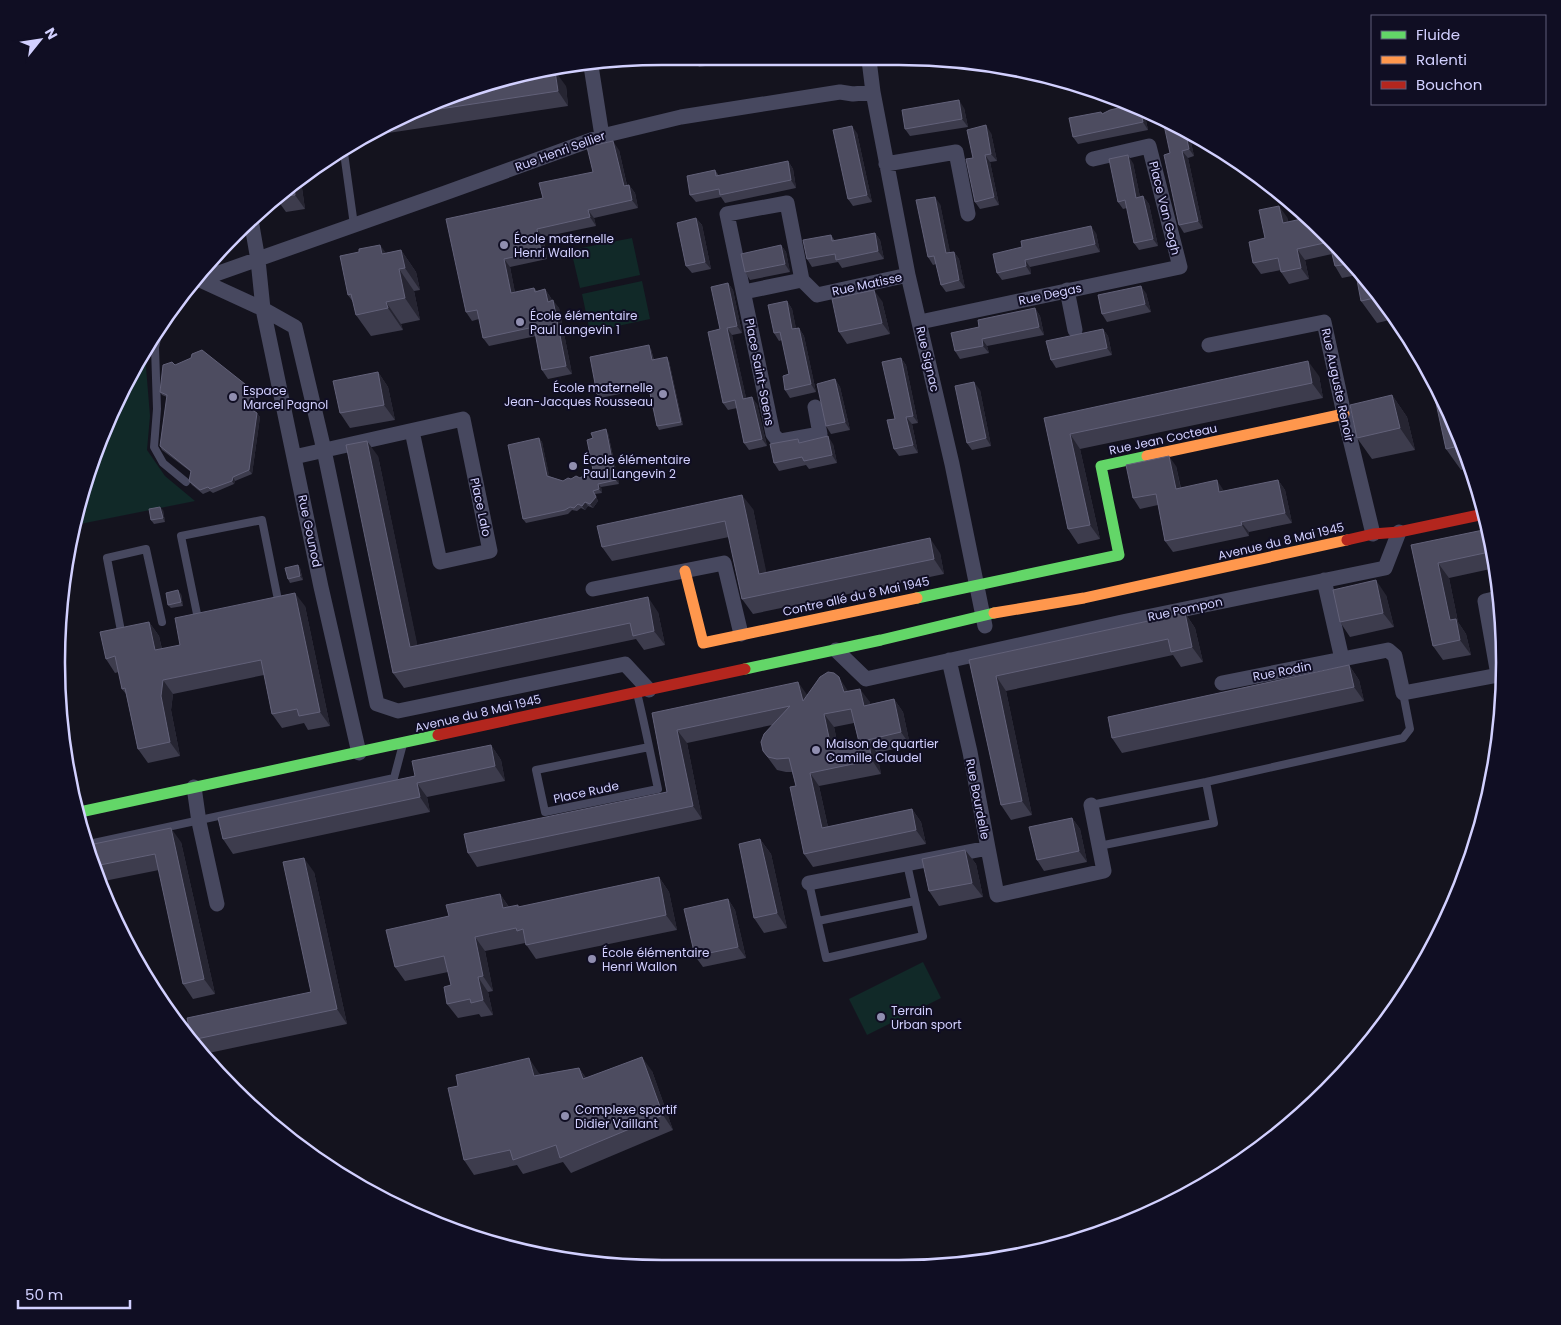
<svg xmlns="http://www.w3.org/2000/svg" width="1561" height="1325" viewBox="0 0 1561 1325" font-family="Poppins,sans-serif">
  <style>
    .green { fill: #112928 }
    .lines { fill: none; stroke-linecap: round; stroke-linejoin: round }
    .lane { stroke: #47485f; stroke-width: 8 }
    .street { stroke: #47485f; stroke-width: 15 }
    .fast { stroke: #63d668; stroke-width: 11 }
    .slow { stroke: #ff974d; stroke-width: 11 }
    .jam { stroke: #b3261e; stroke-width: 11 }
    .wall { fill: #3d3c4d; fill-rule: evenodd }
    .shaded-wall { fill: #262532 }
    .building { fill: #4d4c60; stroke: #626179; fill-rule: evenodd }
    .poi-dot { fill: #908eb0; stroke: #100e23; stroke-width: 2 }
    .labels { text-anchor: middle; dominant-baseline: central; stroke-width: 4; stroke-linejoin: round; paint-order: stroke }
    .street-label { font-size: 12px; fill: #d2d0ff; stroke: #100e23 }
    .poi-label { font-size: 12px; fill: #d2d0ff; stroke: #100e23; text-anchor: start }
    .rim { fill: none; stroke: #d2d0ff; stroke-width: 2.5 }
  </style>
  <rect width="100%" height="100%" fill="#14131e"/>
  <path class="green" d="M632,238L640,275L580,288L571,250Z
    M642,281L650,319L590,332L582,294Z
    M148,347L146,367L150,416L147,450L165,476L195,501L75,525L89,467Z
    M923,962L941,998L867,1035L849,999Z"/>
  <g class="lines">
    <path class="lane" d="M344,153L354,225
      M186,482L163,463L154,447L157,409L155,347L160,326L200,280
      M197,614L181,536L262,520L277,595
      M121,631L107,558L146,549L162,622
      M637,693C645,725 651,757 658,789L545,812L536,770L649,747
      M1091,805L1206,782L1403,738L1410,729L1403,693
      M89,844L394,778L403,744
      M1099,846L1214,823L1206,782
      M809,883L826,958L923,936L907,864
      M818,921L915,901"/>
    <path class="street" d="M869,60L873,92L908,275L952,464L985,626
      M591,66L602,136
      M886,164L956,152L968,214
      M251,220L258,260L263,309L321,587L359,753
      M199,280L445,193L602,136L681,117L840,92L853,94L873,92
      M200,280L263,309L295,327L324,450L377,704L398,711L625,664L649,690
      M802,280L787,203L727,214L773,434L776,438L781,441L820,434L815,407
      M1067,290L1075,330
      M744,292L802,280L817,295L908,275
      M920,322L1180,267L1149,146L1093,159
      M1209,345L1324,322L1344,414L1373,534
      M294,457L463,419L490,551L440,562L412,431
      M1324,580L1342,659
      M593,589L724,563L741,634
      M836,650L866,679L1122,622L1385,568L1399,532
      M1498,675L1485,601L1498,598
      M1222,683L1388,650L1395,656L1403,693L1504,674
      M194,787L199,822L217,904
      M988,848L997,895L1104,871L1091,805
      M809,883L988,848L970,752L949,660"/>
    <path class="fast" d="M917,598L1119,555L1101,466L1147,456
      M745,669L881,640L994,613
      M80,812L438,735"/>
    <path class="slow" d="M1147,456L1344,414
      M685,571L703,643L917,598
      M994,613L1084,598L1347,540"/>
    <path class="jam" d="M1347,540L1373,534L1399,532L1484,514
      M438,735L745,669"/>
  </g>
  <path class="wall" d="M692,57L758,58L699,67Z
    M498,80L566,86L568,106L368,136L394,119Z
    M964,108L968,127L910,136L905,129Z
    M1144,111L1148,130L1078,144L1073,137L1102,114Z
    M1174,123L1189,133L1194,156L1188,158L1203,228L1184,233L1179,225Z
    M857,133L872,202L853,206L848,199Z
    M991,133L997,161L990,162L999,205L980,209L975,202L973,158Z
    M619,150L627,185H629L635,193L638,208L594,218L596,226L543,237L547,259L510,267L515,293L534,288L537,291L545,289L551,298L552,301L559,308L572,374L548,379L542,370L536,336L489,346L483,338L479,319L472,321L466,312L543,198L593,172Z
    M788,161L793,169L796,188L725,203L721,197L696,202L690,195L715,170L719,176Z
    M1133,163L1140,197L1143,196L1149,204L1158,246L1139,250L1134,243L1127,208L1123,209L1118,202Z
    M301,181L305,209L286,212L276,198Z
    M940,204L950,253L954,252L959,259L965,288L946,292L941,285L936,264L933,265L928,257Z
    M1287,217L1288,222L1312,224L1354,263L1362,274L1342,278L1335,266L1332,254L1305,260L1309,279L1289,284L1281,272V270L1261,274L1253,263L1265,238Z
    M696,218L702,225L711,269L692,273L686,266Z
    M875,233L880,240L884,259L842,268L838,262L812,267L807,259L831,235L835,241Z
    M1096,233L1100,252L1030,267L1031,274L1002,280L997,273L993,254Z
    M781,245L786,252L790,272L750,280L745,272Z
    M401,250L416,272L420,290L414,291L420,320L401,324L403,330L371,336L356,315L353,302L348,295L386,253Z
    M1365,278L1394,319L1377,323L1361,301Z
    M728,283L733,290L742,333L732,335L746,398L757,404L767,446L749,450L744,443L737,408L728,410L723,403Z
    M1146,293L1151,312L1107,322L1102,314Z
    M787,301L792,309L796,329L799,328L804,336L816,392L790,398L785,390L789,374L782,340L779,341L774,333Z
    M882,301L890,334L847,344L839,332Z
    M1035,308L1040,316L1044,335L987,346L989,353L960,359L955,351L979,327Z
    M1103,329L1108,336L1112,355L1056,368L1051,360Z
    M651,349L654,360L669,361L683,425L659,430L657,426L649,388L600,398L597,394Z
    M901,358L906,365L918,423L912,424L918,453L899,456L894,449L895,419Z
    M175,365L257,396L255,411L260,417L252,474L235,481L234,484L213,493L210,491L203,494L192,485L189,481L191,472L162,450L160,446L167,397L162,395L160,392Z
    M378,372L388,387L395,420L350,428L340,413Z
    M1319,376L1323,398L1080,449L1100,539L1078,544L1068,529L1044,418Z
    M835,379L840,387L850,430L831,434L826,426Z
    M980,390L991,446L972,450L967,443Z
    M1392,395L1407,417L1415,450L1372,459L1357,438Z
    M1459,431L1470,468L1461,470L1446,449Z
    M608,433L619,484L601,487L602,493L595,494L598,501L593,508L588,506L585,510L581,508L577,511L572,510L568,514L526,523L523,519L539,438L542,442L549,476L563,481L580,478L593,470Z
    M801,442L833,444L837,463L809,469L806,465L779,471L774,463Z
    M378,456L417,645L658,612L665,645L644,650L636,639L404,688L393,673Z
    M1176,466L1181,488L1224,491L1278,480L1285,490L1292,523L1249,532V536L1173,552L1165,541L1158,505L1140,509L1133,498Z
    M753,509L766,573L940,553L944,574L753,614L742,599L729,537L612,561L602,547Z
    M163,510L165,522L154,524L151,520Z
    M1411,545H1493L1495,568L1449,578L1458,622L1466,634L1471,655L1443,660L1433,646Z
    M298,565L300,568L303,580L290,583L288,579Z
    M181,594L183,606L171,608L168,605Z
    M1386,595L1394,627L1350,637L1340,622Z
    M305,606L330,726L308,730L304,723L282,728L272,714L264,675L173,694L171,710L180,756L148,763L138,749L126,694L122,689L119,672L115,673L106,659L149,622L159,636L162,649L180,645Z
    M1185,613L1195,628L1203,662L1181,667L1173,655L1006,691L1032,815L1011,820L1001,805L969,660Z
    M1349,665L1359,680L1364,701L1122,753L1112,738Z
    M849,691L870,702V704L894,699L903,712L910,745L877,753L881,774L819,786L828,827L912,809L921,822L926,844L813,867L804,854L796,786L792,772H786L777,770L763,751L772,725L687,743L702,819L477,867L468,853L667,792L652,713L807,695ZM854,723L859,742L838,746L834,727Z
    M491,745L501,760L505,781L427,797L430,812L233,854L223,839L415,776Z
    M1072,818L1080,829L1087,862L1044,871L1037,860Z
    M760,839L771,854L787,928L764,933L754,918Z
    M181,842L215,994L193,999L183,984L159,870L99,882L89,845Z
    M965,850L976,864L983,897L939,906L929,891Z
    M314,872L347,1024L204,1054L191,1039L311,992Z
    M659,877L669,892L677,930L536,959L525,943L485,951L493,991L488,992L493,1015L481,1017L479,1014L458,1018L447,1004L451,985L448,972L405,981L395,967L449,916L500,894L509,907H519Z
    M728,899L735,910L746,958L703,967L695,956Z
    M579,1068L586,1078L652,1071L673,1130L571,1173L563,1162L523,1174L517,1165L474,1175L464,1160L539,1073L540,1075Z"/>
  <path class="shaded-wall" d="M555,71L566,86L568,106L558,91Z
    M959,100L964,108L968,127L962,119Z
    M1140,109L1144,111L1148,130L1143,122Z
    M986,125L991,133L997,161L991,154Z
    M852,126L857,133L872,202L867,195Z
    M1185,130L1189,133L1194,156L1189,149Z
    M613,141L619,150L629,195L624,186Z
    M1182,151L1188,158L1203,228L1198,221Z
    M985,155L990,162L999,205L994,197Z
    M1128,155L1133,163L1142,206L1136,198Z
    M788,161L793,169L796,188L791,180Z
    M301,181L305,209L295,195L294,186Z
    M629,185L635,193L638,208L632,200Z
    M1143,196L1149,204L1158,246L1153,239Z
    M935,197L940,204L952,261L946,253Z
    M1279,206L1287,217L1290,234L1283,223Z
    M588,210L594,218L596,226L590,217Z
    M696,218L702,225L711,269L705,262Z
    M1091,226L1096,233L1100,252L1095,244Z
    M537,229L543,237L547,259L541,251Z
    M875,233L880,240L884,259L878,251Z
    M380,245L396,266L382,254Z
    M781,245L786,252L790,272L785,264Z
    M1297,249L1305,260L1309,279L1301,268Z
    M401,250L416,272L420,290L405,268Z
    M954,252L959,259L965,288L959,280Z
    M504,259L510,267L517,302L511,293Z
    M1025,260L1030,267L1031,274L1026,266Z
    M399,269L414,291L420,320L405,298Z
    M728,283L733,290L742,333L737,326Z
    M1141,286L1146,293L1151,312L1145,304Z
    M545,289L551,298L554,310L548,302Z
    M874,290L882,301L890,334L882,323Z
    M553,300L559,308L572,374L566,366Z
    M787,301L792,309L798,337L792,329Z
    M386,302L401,324L403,330L388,308Z
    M1035,308L1040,316L1044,335L1039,327Z
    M727,328L732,335L748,406L743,399Z
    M799,328L804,336L816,392L811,384Z
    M1103,329L1108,336L1112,355L1107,348Z
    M982,339L987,346L989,353L983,346Z
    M649,345L651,349L654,364L652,360Z
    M667,357L669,361L683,425L681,422Z
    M901,358L906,365L918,423L913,416Z
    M1308,361L1319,376L1323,398L1312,383Z
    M378,372L388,387L395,420L384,405Z
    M835,379L840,387L850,430L845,422Z
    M974,382L980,390L991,446L986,438Z
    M255,392L257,396L255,413L252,410Z
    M1392,395L1407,417L1415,450L1400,428Z
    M752,397L757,404L767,446L762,439Z
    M257,413L260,417L252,474L249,470Z
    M906,417L912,424L918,453L913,445Z
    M606,429L608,433L619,484L616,480Z
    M1070,434L1080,449L1100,539L1090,525Z
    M828,436L833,444L837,463L832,455Z
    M539,438L542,442L550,479L547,476Z
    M367,441L378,456L421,662L410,647Z
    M1169,456L1176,466L1183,500L1176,489Z
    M233,477L235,481L234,484L232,481Z
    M1217,480L1224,491L1226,503L1219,492Z
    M1278,480L1285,490L1292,523L1285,513Z
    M598,484L601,487L602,493L599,489Z
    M593,491L598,501L593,508L590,504Z
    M742,495L753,509L770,589L759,574Z
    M585,502L588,506L585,510L582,506Z
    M160,507L163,510L165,522L163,518Z
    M1241,522L1249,532V536L1242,525Z
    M930,538L940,553L944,574L934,559Z
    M1438,563L1449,578L1458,622L1466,634L1471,655L1460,640L1450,620Z
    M298,565L300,568L303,580L300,576Z
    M1376,580L1386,595L1394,627L1383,613Z
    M178,590L181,594L183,606L181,602Z
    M295,593L305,606L330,726L320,712Z
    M648,597L658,612L665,645L654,631Z
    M1185,613L1195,628L1203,662L1192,647Z
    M149,622L159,636L165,664L155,650Z
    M1349,665L1359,680L1364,701L1354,687Z
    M996,676L1006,691L1032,815L1022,801Z
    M839,677L848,691L853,705L844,692Z
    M163,680L173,694L171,710L180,756L170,742L161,696Z
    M798,682L808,696L803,701Z
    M860,689L870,702L873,719L864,706Z
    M894,699L903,712L910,745L901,732Z
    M824,714L834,727L841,760L831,747Z
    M677,730L687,743L702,819L693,806Z
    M868,740L877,753L881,774L872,760Z
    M491,745L501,760L505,781L495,766Z
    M810,773L819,786L831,841L822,828Z
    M417,783L427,797L430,812L420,797Z
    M912,809L921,822L926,844L916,830Z
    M1072,818L1080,829L1087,862L1079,851Z
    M171,828L181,842L215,994L204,979Z
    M760,839L771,854L787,928L777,913Z
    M965,850L976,864L983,897L972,883Z
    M304,858L314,872L347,1024L337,1009Z
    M659,877L669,892L677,930L666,915Z
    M500,894L510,909L503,908Z
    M728,899L735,910L746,958L738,947Z
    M475,937L485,951L493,991L483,976Z
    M478,977L488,992L493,1015L483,1000Z
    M642,1057L652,1071L673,1130L663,1115Z
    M529,1058L539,1073L545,1091L534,1076Z
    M579,1068L589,1083L583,1079Z"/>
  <path class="building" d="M555,71L558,91L407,114L498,80Z
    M959,100L962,119L905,129L902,110Z
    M1131,105L1140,109L1143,122L1073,137L1069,118L1101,112L1102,114L1110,110Z
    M1174,123L1185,130L1189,149L1182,151L1198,221L1179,225L1164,155L1170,153L1164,125Z
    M986,125L991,154L985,155L994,197L975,202L966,159L973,158L967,130Z
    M852,126L867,195L848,199L833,130Z
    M613,141L624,186L629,185L632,200L588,210L590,217L537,229L541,251L504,259L511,293L534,288L535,292L545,289L548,302L553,300L566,366L542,370L534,327L483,338L477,310L466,312L446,219L543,198L539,183L593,172L587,147Z
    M1128,155L1136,198L1143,196L1153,239L1134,243L1125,200L1118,202L1109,159Z
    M788,161L791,180L720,195L719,189L690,195L687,176L715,170L716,176Z
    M294,186L295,195L277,197Z
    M935,197L946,253L954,252L959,280L941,285L934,256L928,257L916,200Z
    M1279,206L1283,223L1306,218L1308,220L1309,224H1313L1354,263L1335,266L1329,242L1297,249L1301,268L1281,272L1278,258L1253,263L1249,242L1265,238L1259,210Z
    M696,218L705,262L686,266L677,223Z
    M1091,226L1095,244L1025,260L1026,266L997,273L993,254L1022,247L1021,241Z
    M875,233L878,251L836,260L835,254L807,259L803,240L831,235L832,241Z
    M380,245L382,254L401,250L405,268L399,269L405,298L386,302L388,308L356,315L351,294L348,295L340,256L359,252V249Z
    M781,245L785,264L745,272L741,254Z
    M1365,278L1379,297L1361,301L1357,280Z
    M728,283L737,326L727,328L730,342L743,399L752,397L762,439L744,443L735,400L723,403L708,332L720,329L711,287Z
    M1141,286L1145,304L1102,314L1098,295Z
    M874,290L882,323L839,332L832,299Z
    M787,301L792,329L799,328L811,384L785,390L783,376L789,374L780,332L774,333L768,305Z
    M1035,308L1039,327L982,339L983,346L955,351L951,333L979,327L978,320Z
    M1103,329L1107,348L1051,360L1046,341Z
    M649,345L652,360L667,357L681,422L657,426L648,384L597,394L590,357Z
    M202,350L255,392L252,410L257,413L249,470L233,477L232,481L210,489L208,487L200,490L189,481L191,471L160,446L167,395L160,392L163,365L172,362L175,365L191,358L192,354Z
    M901,358L913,416L906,417L913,445L894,449L887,420L895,419L882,362Z
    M1308,361L1312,383L1070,434L1090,525L1068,529L1044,418Z
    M1429,371L1459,431L1463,445L1446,449Z
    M378,372L384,405L340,413L333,381Z
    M835,379L845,422L826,426L817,384Z
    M974,382L986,438L967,443L955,386Z
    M1392,395L1400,428L1357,438L1350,405Z
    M606,429L616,480L598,484L599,489L593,491L596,497L590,504L585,502L582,506L578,504L574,508L570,507L565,510L523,519L508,445L539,438L547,476L563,481L568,478L571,479L576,476L580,478L593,470L587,440L593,438L591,433Z
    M828,436L832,455L804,461L802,457L774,463L770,444L798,439L799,443Z
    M367,441L410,647L648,597L654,631L633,636L630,623L393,673L346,445Z
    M1169,456L1176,489L1217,480L1219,492L1278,480L1285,513L1241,522L1242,525L1165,541L1156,494L1133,498L1126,465Z
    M742,495L759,574L930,538L934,559L742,599L725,521L602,547L597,526Z
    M160,507L163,518L151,520L149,509Z
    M1488,529L1493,545L1494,551L1438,563L1450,620L1456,619L1460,640L1433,646L1411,545Z
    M298,565L300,576L288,579L285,568Z
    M1376,580L1383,613L1340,622L1333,590Z
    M178,590L181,602L168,605L166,593Z
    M295,593L320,712L299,716L297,709L272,714L261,660L163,680L161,696L170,742L138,749L125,688L122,689L115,656L106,659L100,632L149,622L155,650L180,645L175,618Z
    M1185,613L1192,647L1171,652L1168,639L996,676L1022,801L1001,805L969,660Z
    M1349,665L1354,687L1112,738L1108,717Z
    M828,672L834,673L839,677L844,692L860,689L864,706L894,699L901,732L859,742L868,740L872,760L810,773L822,828L912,809L916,830L804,854L790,787L796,786L789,758L777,759L768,757L763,751L761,742L764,734L790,706L677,730L693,806L468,853L464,834L667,792L652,713L798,682L803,701L820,677ZM851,709L859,742L831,747L824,714Z
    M491,745L495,766L417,783L420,797L223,839L218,818L415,776L412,761Z
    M1072,818L1079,851L1037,860L1029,827Z
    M171,828L204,979L183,984L155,854L95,866L89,845Z
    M760,839L777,913L754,918L739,844Z
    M965,850L972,883L929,891L922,859Z
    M304,858L337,1009L192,1040L187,1018L311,992L283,862Z
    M659,877L666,915L526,945L523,929L517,931L516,928L475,937L483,976L478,977L483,1000L471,1003L470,999L447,1004L444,987L451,985L444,956L395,967L386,930L449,916L446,905L500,894L503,908L518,905V907Z
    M728,899L738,947L695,956L684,909Z
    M642,1057L663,1115L560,1158L556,1145L513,1160L510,1150L464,1160L448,1088L458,1086L456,1075L529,1058L534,1076L579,1068L583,1079Z"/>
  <g class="poi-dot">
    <circle cx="504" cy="245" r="5"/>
    <circle cx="520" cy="322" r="5"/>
    <circle cx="663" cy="394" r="5"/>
    <circle cx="233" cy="397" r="5"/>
    <circle cx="573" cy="466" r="5"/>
    <circle cx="816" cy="750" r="5"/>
    <circle cx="592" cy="959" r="5"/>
    <circle cx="881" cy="1017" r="5"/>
    <circle cx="565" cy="1116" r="5"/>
  </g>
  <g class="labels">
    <g class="street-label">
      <text transform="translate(560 151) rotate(-20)">Rue Henri Sellier</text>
      <text transform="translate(1165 208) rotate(76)">Place Van Gogh</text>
      <text transform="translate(867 284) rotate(-12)">Rue Matisse</text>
      <text transform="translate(1050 294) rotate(-12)">Rue Degas</text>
      <text transform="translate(928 359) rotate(77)">Rue Signac</text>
      <text transform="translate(760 372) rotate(79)">Place Saint-Saens</text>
      <text transform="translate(1338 385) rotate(78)">Rue Auguste Renoir</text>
      <text transform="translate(1163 439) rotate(-12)">Rue Jean Cocteau</text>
      <text transform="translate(481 507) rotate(78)">Place Lalo</text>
      <text transform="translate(310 531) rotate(78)">Rue Gounod</text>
      <text transform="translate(1281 541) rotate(-13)">Avenue du 8 Mai 1945</text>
      <text transform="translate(856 596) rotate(-12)">Contre allé du 8 Mai 1945</text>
      <text transform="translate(1185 609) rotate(-12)">Rue Pompon</text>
      <text transform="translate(1282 671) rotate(-11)">Rue Rodin</text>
      <text transform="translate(478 713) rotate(-13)">Avenue du 8 Mai 1945</text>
      <text transform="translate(586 792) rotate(-12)">Place Rude</text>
      <text transform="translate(978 799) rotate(79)">Rue Bourdelle</text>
    </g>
    <g class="poi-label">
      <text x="514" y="238">École maternelle<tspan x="514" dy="14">Henri Wallon</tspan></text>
      <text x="530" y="315">École élémentaire<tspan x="530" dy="14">Paul Langevin 1</tspan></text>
      <text x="653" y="387" text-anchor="end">École maternelle<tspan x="653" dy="14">Jean-Jacques Rousseau</tspan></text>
      <text x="243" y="390">Espace<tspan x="243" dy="14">Marcel Pagnol</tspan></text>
      <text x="583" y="459">École élémentaire<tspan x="583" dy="14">Paul Langevin 2</tspan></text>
      <text x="826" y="743">Maison de quartier<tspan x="826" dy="14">Camille Claudel</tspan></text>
      <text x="602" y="952">École élémentaire<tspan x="602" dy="14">Henri Wallon</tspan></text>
      <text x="891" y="1010">Terrain<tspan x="891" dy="14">Urban sport</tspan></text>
      <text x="575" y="1109">Complexe sportif<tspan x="575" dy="14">Didier Vaillant</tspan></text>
    </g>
  </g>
  <path d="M0 0H1561V1325H0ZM662 65H899A597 597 0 0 1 1496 662V663A597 597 0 0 1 899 1260H662A597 597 0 0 1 65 663V662A597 597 0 0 1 662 65Z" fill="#100e23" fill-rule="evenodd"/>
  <path class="rim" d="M662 65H899A597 597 0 0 1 1496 662V663A597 597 0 0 1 899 1260H662A597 597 0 0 1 65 663V662A597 597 0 0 1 662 65Z"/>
  <rect x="1371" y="15" width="175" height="90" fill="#100e23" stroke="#5e5c7b"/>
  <rect x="1381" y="31" width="25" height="8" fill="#63d668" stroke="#5e5c7b"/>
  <text x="1416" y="40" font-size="15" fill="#d2d0ff">Fluide</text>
  <rect x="1381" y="56" width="25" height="8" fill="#ff974d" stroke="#5e5c7b"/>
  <text x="1416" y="65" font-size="15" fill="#d2d0ff">Ralenti</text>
  <rect x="1381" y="81" width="25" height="8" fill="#b3261e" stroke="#5e5c7b"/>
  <text x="1416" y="90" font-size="15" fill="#d2d0ff">Bouchon</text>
  <g transform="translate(40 40) rotate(60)" stroke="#100e23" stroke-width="4" paint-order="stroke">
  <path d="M0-4L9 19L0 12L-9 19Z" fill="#d2d0ff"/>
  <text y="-8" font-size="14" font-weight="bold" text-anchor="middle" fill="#d2d0ff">N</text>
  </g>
  <path d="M18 1300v8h112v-8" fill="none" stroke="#d2d0ff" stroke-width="2.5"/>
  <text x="25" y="1300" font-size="15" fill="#d2d0ff" stroke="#100e23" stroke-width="4" paint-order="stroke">50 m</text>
</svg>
